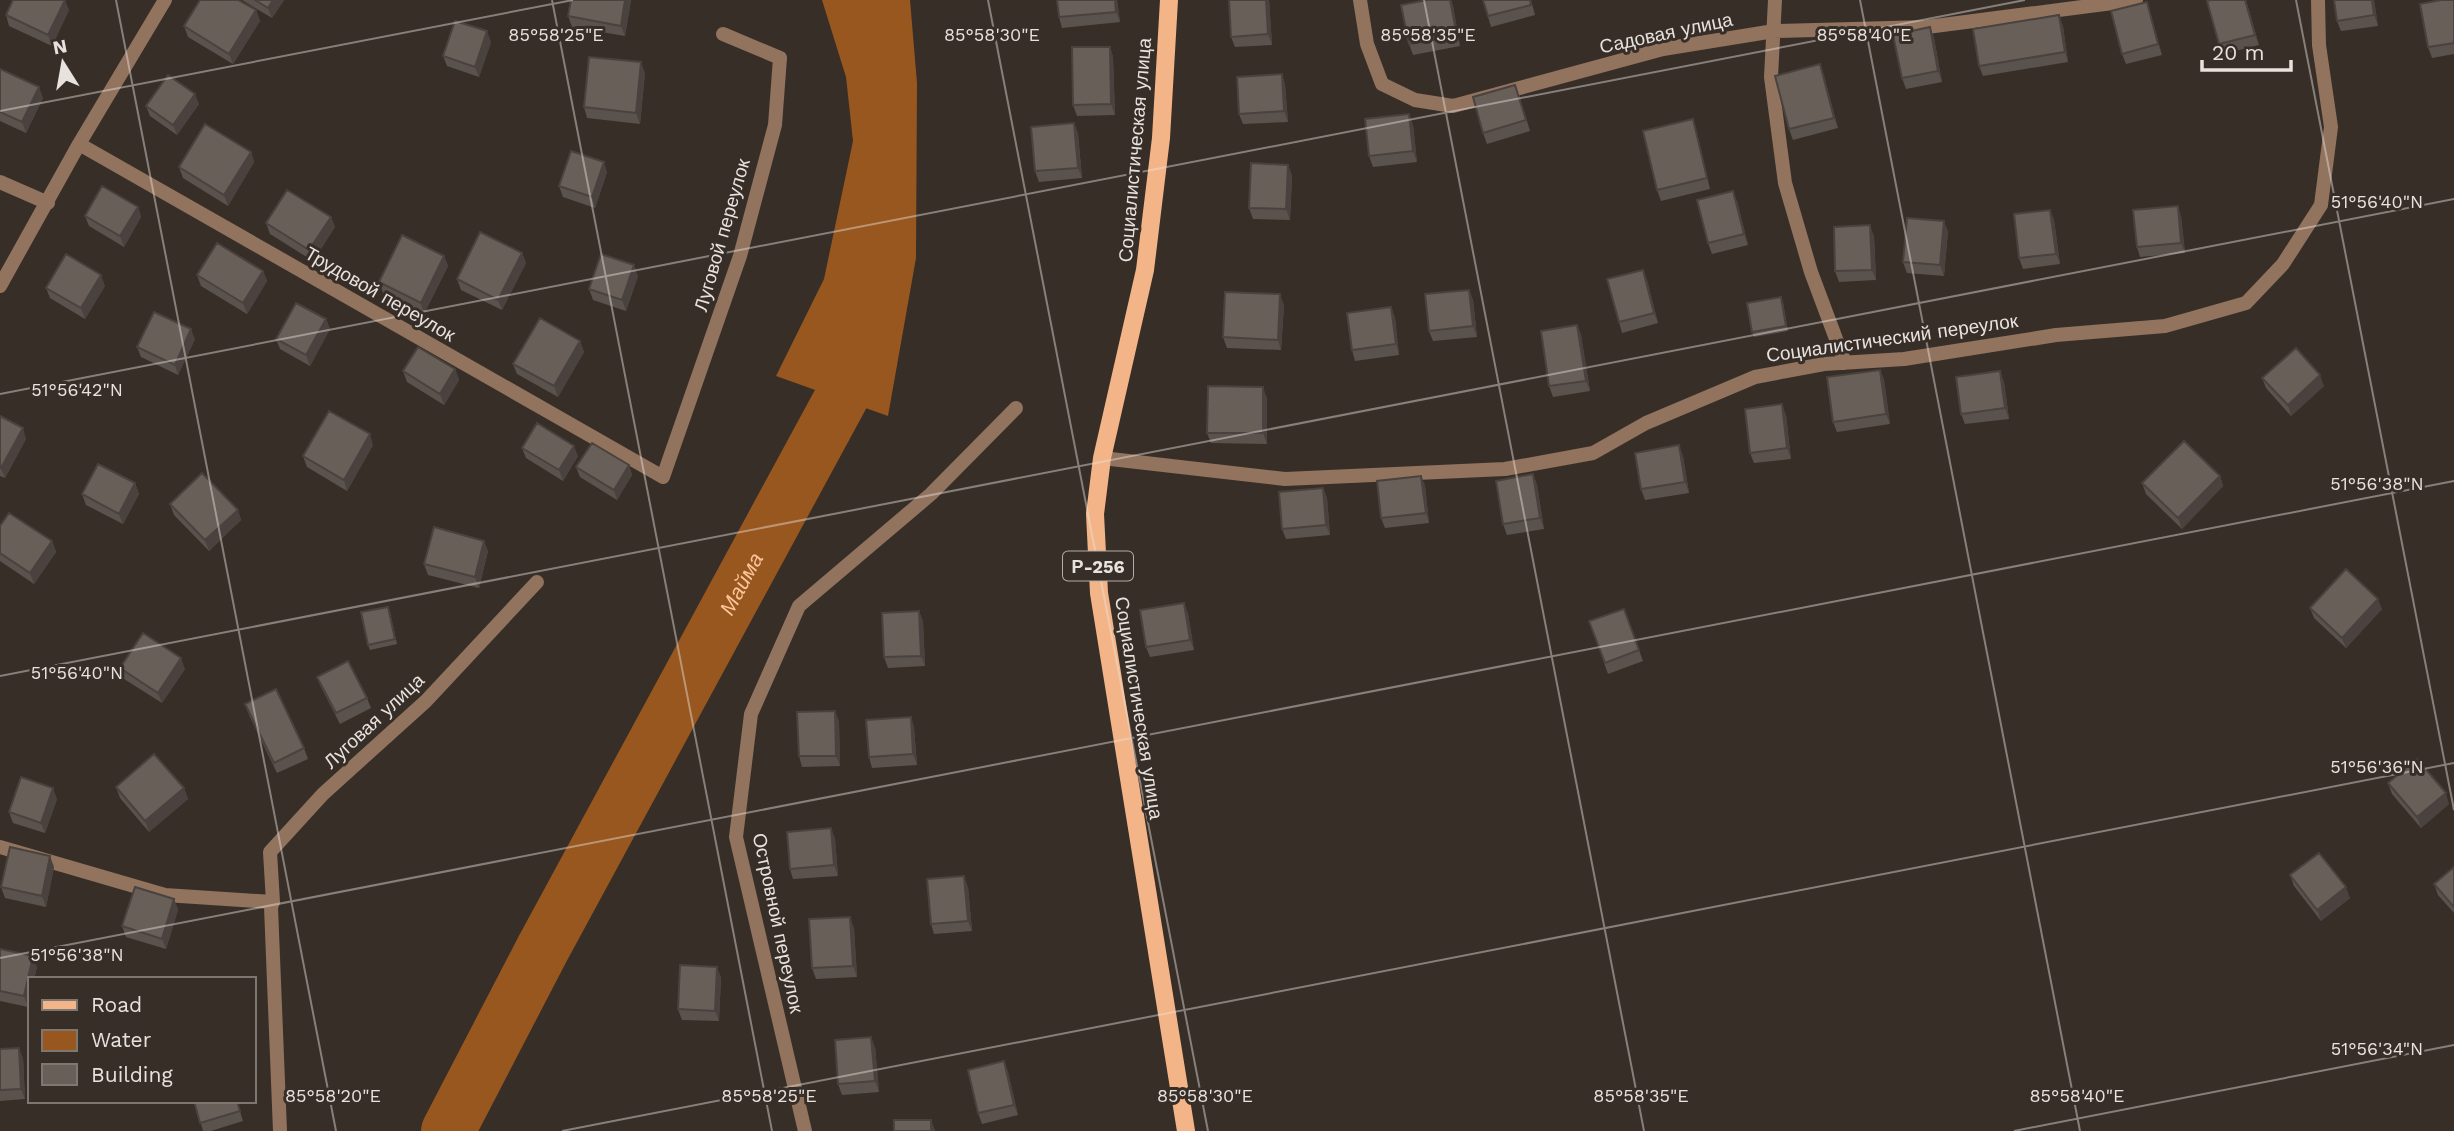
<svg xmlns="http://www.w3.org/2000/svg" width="2454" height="1131" viewBox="0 0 2454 1131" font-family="'Work Sans',sans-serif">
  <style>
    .water { fill: #98571e }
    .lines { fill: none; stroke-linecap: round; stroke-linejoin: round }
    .river { stroke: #98571e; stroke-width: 54 }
    .street { stroke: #91735e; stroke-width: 14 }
    .primary { stroke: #f3b588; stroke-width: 18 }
    .wall { fill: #5a524d }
    .shaded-wall { fill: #4a423e }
    .building { fill: #695f59; stroke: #4a423e; stroke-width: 2 }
    .ticks { fill: none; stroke: #e8e2de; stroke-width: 2; stroke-opacity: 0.45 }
    .labels { text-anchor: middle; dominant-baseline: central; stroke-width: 6; stroke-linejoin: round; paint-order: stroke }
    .shield { fill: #372e28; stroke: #b3aca7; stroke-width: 2 }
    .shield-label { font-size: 18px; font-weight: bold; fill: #e8e2de }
    .street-label { font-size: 19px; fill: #e8e2de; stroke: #372e28 }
    .water-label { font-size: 21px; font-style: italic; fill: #fdc59c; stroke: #372e28 }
    .ticks-label { font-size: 18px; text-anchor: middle; fill: #e8e2de; stroke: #372e28; stroke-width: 6; stroke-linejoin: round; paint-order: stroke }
  </style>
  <rect width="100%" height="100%" fill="#372e28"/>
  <path class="water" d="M822,0H910L917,83L916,258L888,416L776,376L824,279L853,141L846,77Z"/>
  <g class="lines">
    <path class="river" id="s1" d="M448,1131L542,950L864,356L871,331"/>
    <path class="street" d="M1360,0L1367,44L1382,84L1415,100L1453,106L1663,49L1774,31L1927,27L2136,0
      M1775,0L1771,77L1785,183L1811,272L1845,363
      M79,144L663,477L740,256L775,125L780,58L723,34
      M0,182L48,203
      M0,286L79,144L165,0
      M1102,458L1285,479L1505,469L1593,453L1646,423L1755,377L1824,364L1904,359L2056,335L2165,326L2246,303L2283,264L2321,205L2331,127L2319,45L2318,0
      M0,847L165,895L273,902
      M280,1131L271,907L273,902L270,852L323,794L426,701L537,582
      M805,1131L736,837L751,714L799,606L931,494L1016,408"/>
    <path class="primary" d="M1169,0L1161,138L1145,270L1102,458L1095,514L1099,593L1186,1131"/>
  </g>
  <path class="wall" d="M242,0H284L272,18Z
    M571,0H631L625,36L572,27L568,16Z
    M1117,0L1120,22L1062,28L1059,17Z
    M1269,0L1272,45L1235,47L1231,37Z
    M1427,0H1451L1453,6L1460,46L1413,55L1409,44Z
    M1483,0H1531L1535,15L1491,27Z
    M2246,0L2259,45L2223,54L2219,44Z
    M2374,0L2378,26L2341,31L2337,21Z
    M2454,0V54L2432,58L2428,47Z
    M69,10L52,46L9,26L6,15Z
    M256,10L260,21L233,64L188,37L184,26Z
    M2150,12L2162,55L2126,64L2122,54Z
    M2063,26L2068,62L1983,76L1979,66Z
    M1930,27L1934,38L1942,82L1906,89L1902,78Z
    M491,42L479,77L447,66L443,56Z
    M1110,47L1113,57L1115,115L1077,116L1073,105Z
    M1820,64L1838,128L1793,140L1789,129Z
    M0,69L43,98L26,133L0,121Z
    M645,73L640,124L587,118L584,107Z
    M1282,74L1285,85L1288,122L1243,124L1239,114Z
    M1519,95L1530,131L1487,144L1483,133Z
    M199,104L177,135L150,116L146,106Z
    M1693,119L1696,130L1710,189L1661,201L1657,190Z
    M1074,123L1078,134L1082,178L1039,182L1035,171Z
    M1413,125L1417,162L1373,167L1369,156Z
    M251,152L254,162L228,206L183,178L179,167Z
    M1288,165L1292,176L1290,220L1253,219L1249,208Z
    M607,172L595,208L563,197L559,186Z
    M1737,201L1748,245L1712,254L1708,243Z
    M138,207L141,217L124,247L89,226L85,216Z
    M2050,210L2054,220L2060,264L2023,269L2019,258Z
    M2181,216L2185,253L2140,257L2137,247Z
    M331,217L335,227L313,261L270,234L266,223Z
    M1948,231L1944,276L1907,273L1903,262Z
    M1874,236L1876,280L1839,282L1835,271Z
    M522,253L526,263L502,310L461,290L457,279Z
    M444,256L448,266L424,314L383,293L379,282Z
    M263,271L267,281L247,314L201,286L197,275Z
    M638,276L626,311L593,300L589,289Z
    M1647,280L1658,323L1622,333L1619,322Z
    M105,286L85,319L50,298L46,288Z
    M1469,290L1473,300L1477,337L1433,341L1429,331Z
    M1783,302L1788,331L1754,337L1752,332Z
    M1284,305L1281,350L1227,348L1223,337Z
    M1391,307L1395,318L1399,355L1355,361L1352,350Z
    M326,319L330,329L310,366L280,349L276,339Z
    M1577,325L1581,335L1590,391L1553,397L1549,386Z
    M195,339L178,375L141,357L137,347Z
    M580,341L584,352L558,397L517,374L513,364Z
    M455,369L459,380L444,405L407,382L403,371Z
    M1880,370L1884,380L1890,424L1837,432L1833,422Z
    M2262,378L2324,386L2291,416L2266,388Z
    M2004,382L2009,419L1965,424L1961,414Z
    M1267,398V444L1211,443L1207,433Z
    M1786,415L1791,459L1754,463L1750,453Z
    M0,416L26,439L5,478L0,476Z
    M373,445L347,491L307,467L303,456Z
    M522,448L578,456L563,481L526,458Z
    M1683,456L1689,493L1645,500L1641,489Z
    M629,465L632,475L617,500L580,477L576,467Z
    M1533,474L1537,485L1544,529L1507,535L1503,524Z
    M1421,476L1425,486L1429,523L1385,528L1381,518Z
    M2220,476L2223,486L2182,529L2146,494L2142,483Z
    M135,483L139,494L123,524L86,505L82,494Z
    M1323,488L1327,498L1330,535L1286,539L1282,529Z
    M170,504L238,510L241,520L209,551L174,515Z
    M0,526L52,541L56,552L34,584L0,561Z
    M488,551L479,588L428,575L424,564Z
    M1184,603L1188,614L1194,650L1150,657L1146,647Z
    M2310,608L2382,609L2346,648L2314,618Z
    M1624,609L1643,661L1608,674L1589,621Z
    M919,611L923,622L925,666L888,668L884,657Z
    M390,612L397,644L370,650L368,645Z
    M120,668L185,669L162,703L124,679Z
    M317,677L367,698L371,708L340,724L321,687Z
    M245,704L304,748L308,759L277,773L249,715Z
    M835,711L839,722L840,766L802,767L799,756Z
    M911,717L914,728L917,765L872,768L869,757Z
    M2388,783L2449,804L2421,828L2392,794Z
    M116,787L184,788L188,799L149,832L120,798Z
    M57,799L45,833L13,823L9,812Z
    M831,828L835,839L838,876L793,879L790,869Z
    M54,867L46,907L5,898L1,887Z
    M2454,867V913L2438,895L2434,884Z
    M2290,875L2350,898L2321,921L2294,886Z
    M968,887L972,931L934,934L931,924Z
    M174,899L178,910L166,949L126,937L122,926Z
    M854,928L857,977L816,979L812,968Z
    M0,949L37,967L34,979H30L28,1007L0,1001Z
    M721,977L719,1021L682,1020L678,1009Z
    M875,1047L879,1092L842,1095L838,1084Z
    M0,1049L23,1058L25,1099L0,1101Z
    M1004,1061L1008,1072L1018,1115L982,1124L978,1113Z
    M194,1101H237L243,1121L211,1131H203Z"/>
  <path class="shaded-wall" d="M65,0L69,10L52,46L48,35Z
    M273,0H284L272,18L268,8Z
    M625,0H631L625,36L621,26Z
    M1115,0H1117L1120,22L1116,12Z
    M1266,0H1269L1272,45L1268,34Z
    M1450,0L1453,6L1460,46L1457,36Z
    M2245,0H2246L2259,45L2255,35Z
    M2372,0H2374L2378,26L2374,15Z
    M2147,2L2150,12L2162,55L2158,44Z
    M256,10L260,21L233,64L229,54Z
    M2059,15L2063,26L2068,62L2065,52Z
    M1930,27L1934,38L1942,82L1938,71Z
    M487,31L491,42L479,77L475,67Z
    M1110,47L1113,57L1115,115L1111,104Z
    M641,62L645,73L640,124L636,113Z
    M1820,64L1824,75L1838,128L1834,118Z
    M1282,74L1285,85L1288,122L1284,111Z
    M39,87L43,98L26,133L22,122Z
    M195,94L199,104L177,135L173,125Z
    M1409,114L1413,125L1417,162L1413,151Z
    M1074,123L1078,134L1082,178L1078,168Z
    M251,152L254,162L228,206L224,195Z
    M604,162L607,172L595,208L592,197Z
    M1288,165L1292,176L1290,220L1286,209Z
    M1733,191L1737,201L1748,245L1744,234Z
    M2178,206L2181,216L2185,253L2181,243Z
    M138,207L141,217L124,247L120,236Z
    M2050,210L2054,220L2060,264L2056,254Z
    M331,217L335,227L313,261L309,250Z
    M1944,221L1948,231L1944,276L1940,265Z
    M1870,225L1874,236L1876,280L1872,270Z
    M522,253L526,263L502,310L498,300Z
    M444,256L448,266L424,314L421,303Z
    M634,265L638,276L626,311L622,300Z
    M1643,270L1647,280L1658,323L1654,313Z
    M263,271L267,281L247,314L243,303Z
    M101,275L105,286L85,319L81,308Z
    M1469,290L1473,300L1477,337L1473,326Z
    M1280,294L1284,305L1281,350L1278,340Z
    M1391,307L1395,318L1399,355L1396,344Z
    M326,319L330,329L310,366L306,355Z
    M1577,325L1581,335L1590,391L1586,381Z
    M191,329L195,339L178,375L175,365Z
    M580,341L584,352L558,397L554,386Z
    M455,369L459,380L444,405L440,394Z
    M1880,370L1884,380L1890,424L1886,414Z
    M2000,371L2004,382L2009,419L2005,408Z
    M2320,375L2324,386L2291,416L2288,405Z
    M1263,387L1267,398V444L1263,433Z
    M1782,404L1786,415L1791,459L1787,448Z
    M23,428L26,439L5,478L1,468Z
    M370,434L373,445L347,491L344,480Z
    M1679,445L1683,456L1689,493L1685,482Z
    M574,446L578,456L563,481L559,470Z
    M629,465L632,475L617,500L614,490Z
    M1533,474L1537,485L1544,529L1540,518Z
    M1421,476L1425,486L1429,523L1426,513Z
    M2220,476L2223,486L2182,529L2178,518Z
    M135,483L139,494L123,524L119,514Z
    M1323,488L1327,498L1330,535L1326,525Z
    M238,510L241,520L209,551L205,540Z
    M52,541L56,552L34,584L30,573Z
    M484,541L488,551L479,588L475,577Z
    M2378,599L2382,609L2346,648L2342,638Z
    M1184,603L1188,614L1194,650L1190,640Z
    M919,611L923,622L925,666L921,656Z
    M181,658L185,669L162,703L158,693Z
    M835,711L839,722L840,766L836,756Z
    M911,717L914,728L917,765L913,754Z
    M53,788L57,799L45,833L41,823Z
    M184,788L188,799L149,832L145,821Z
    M2446,793L2449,804L2421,828L2417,817Z
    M831,828L835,839L838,876L834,865Z
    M50,856L54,867L46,907L42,896Z
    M964,876L968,887L972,931L968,921Z
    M2346,887L2350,898L2321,921L2317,910Z
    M174,899L178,910L166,949L162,939Z
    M850,917L854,928L857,977L853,966Z
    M33,956L37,967L34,979H30V1000L28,1007L24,996Z
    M717,967L721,977L719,1021L715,1011Z
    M871,1037L875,1047L879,1092L875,1081Z
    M19,1048L23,1058L25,1099L21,1089Z
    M1004,1061L1008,1072L1018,1115L1014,1105Z
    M931,1120L935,1130V1131H931Z"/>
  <path class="building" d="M13,0H65L48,35L6,15Z
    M200,0H238L256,10L229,54L184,26Z
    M255,0H273L268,8Z
    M571,0H625L621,26L568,16Z
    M1057,0H1115L1116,12L1059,17Z
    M1229,0H1266L1268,34L1231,37Z
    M1427,0H1450L1457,36L1409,44L1401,5Z
    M1483,0H1530L1531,5L1488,16Z
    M2211,0H2245L2255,35L2219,44L2207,1Z
    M2334,0H2372L2374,15L2337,21Z
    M2441,0H2454V43L2428,47L2420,4Z
    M2147,2L2158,44L2122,54L2111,11Z
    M2059,15L2065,52L1979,66L1973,29Z
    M455,21L487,31L475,67L443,56Z
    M1930,27L1938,71L1902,78L1893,35Z
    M1072,47H1110L1111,104L1073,105Z
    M589,57L641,62L636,113L584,107Z
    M1820,64L1834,118L1789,129L1775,76Z
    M0,69L39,87L22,122L0,112Z
    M1282,74L1284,111L1239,114L1237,77Z
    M168,75L195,94L173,125L146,106Z
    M1515,85L1526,120L1483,133L1473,97Z
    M1409,114L1413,151L1369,156L1365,119Z
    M1693,119L1707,178L1657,190L1643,131Z
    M1074,123L1078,168L1035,171L1031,127Z
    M205,124L251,152L224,195L179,167Z
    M571,151L604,162L592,197L559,186Z
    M1251,163L1288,165L1286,209L1249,208Z
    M102,186L138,207L120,236L85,216Z
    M287,190L331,217L309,250L266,223Z
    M1733,191L1744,234L1708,243L1697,200Z
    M2178,206L2181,243L2137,247L2133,210Z
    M2050,210L2056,254L2019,258L2014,214Z
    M1907,218L1944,221L1940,265L1903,262Z
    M1870,225L1872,270L1835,271L1834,227Z
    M480,232L522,253L498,300L457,279Z
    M402,235L444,256L421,303L379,282Z
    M217,243L263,271L243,303L197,275Z
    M66,254L101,275L81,308L46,288Z
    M601,254L634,265L622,300L589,289Z
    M1643,270L1654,313L1619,322L1607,279Z
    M1469,290L1473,326L1429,331L1425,294Z
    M1225,292L1280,294L1278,340L1223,337Z
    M1781,297L1786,326L1752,332L1747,303Z
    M296,303L326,319L306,355L276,339Z
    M1391,307L1396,344L1352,350L1347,313Z
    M154,312L191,329L175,365L137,347Z
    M540,318L580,341L554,386L513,364Z
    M1577,325L1586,381L1549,386L1541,331Z
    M418,347L455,369L440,394L403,371Z
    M2296,348L2320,375L2288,405L2262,378Z
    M1880,370L1886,414L1833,422L1827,377Z
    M2000,371L2005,408L1961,414L1956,377Z
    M1208,386L1263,387V433H1207Z
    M1782,404L1787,448L1750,453L1745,409Z
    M329,411L370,434L344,480L303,456Z
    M0,416L23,428L1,468L0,467Z
    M537,423L574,446L559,470L522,448Z
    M2184,441L2220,476L2178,518L2142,483Z
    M592,443L629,465L614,490L576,467Z
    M1679,445L1685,482L1641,489L1635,453Z
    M98,464L135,483L119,514L82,494Z
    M202,473L238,510L205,540L170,504Z
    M1533,474L1540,518L1503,524L1496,481Z
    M1421,476L1426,513L1381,518L1377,481Z
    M1323,488L1326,525L1282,529L1279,492Z
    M9,513L52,541L30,573L0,553V526Z
    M434,527L484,541L475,577L424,564Z
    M2346,569L2378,599L2342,638L2310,608Z
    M1184,603L1190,640L1146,647L1140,610Z
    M388,607L395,639L368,645L361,612Z
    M1624,609L1639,650L1605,663L1589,621Z
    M919,611L921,656L884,657L882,613Z
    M143,633L181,658L158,693L120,668Z
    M348,661L367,698L336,713L317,677Z
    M276,689L304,748L274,763L245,704Z
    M835,711L836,756H799L797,712Z
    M911,717L913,754L869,757L866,720Z
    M154,754L184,788L145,821L116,787Z
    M2417,759L2446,793L2417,817L2388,783Z
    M21,777L53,788L41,823L9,812Z
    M831,828L834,865L790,869L787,832Z
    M10,847L50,856L42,896L1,887Z
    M2319,853L2346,887L2317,910L2290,875Z
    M2454,867V907L2434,884Z
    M964,876L968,921L931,924L927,879Z
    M135,887L174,899L162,939L122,926Z
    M850,917L853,966L812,968L809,919Z
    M0,949L33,956L24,996L0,991Z
    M680,965L717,967L715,1011L678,1009Z
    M871,1037L875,1081L838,1084L835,1040Z
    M19,1048L21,1089L0,1090V1049Z
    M1004,1061L1014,1105L978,1113L968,1070Z
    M194,1101H237L240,1111L200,1123Z
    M894,1120H931V1131H894Z"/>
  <path class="ticks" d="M116,0L336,1131M552,0L772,1131M988,0L1208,1131M1424,0L1644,1131M1860,0L2080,1131M2296,0L2454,810M0,111L573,0M0,394L2025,0M0,676L2454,199M0,958L2454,481M562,1131L2454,763M2014,1131L2454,1045"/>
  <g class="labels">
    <rect class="shield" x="1063" y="551.5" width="70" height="29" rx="5"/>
    <g class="shield-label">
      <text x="1098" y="566">Р-256</text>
    </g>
    <g class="street-label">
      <text transform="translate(1666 33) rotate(-12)">Садовая улица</text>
      <text transform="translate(1135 150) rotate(-85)">Социалистическая улица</text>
      <text transform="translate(722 235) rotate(-74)">Луговой переулок</text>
      <text transform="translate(380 294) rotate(30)">Трудовой переулок</text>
      <text transform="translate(1892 338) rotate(-8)">Социалистический переулок</text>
      <text transform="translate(1139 708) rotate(81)">Социалистическая улица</text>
      <text transform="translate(374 721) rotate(-43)">Луговая улица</text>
      <text transform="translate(778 923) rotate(78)">Островной переулок</text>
    </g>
    <g class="water-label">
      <text stroke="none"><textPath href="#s1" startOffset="621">Майма</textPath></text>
    </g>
  </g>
  <g class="ticks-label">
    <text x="556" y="41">85°58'25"E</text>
    <text x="992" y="41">85°58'30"E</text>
    <text x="1428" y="41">85°58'35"E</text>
    <text x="1864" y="41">85°58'40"E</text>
    <text x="2377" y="208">51°56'40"N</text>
    <text x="77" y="396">51°56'42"N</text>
    <text x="2377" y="490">51°56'38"N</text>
    <text x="77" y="679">51°56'40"N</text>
    <text x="2377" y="773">51°56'36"N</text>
    <text x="77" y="961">51°56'38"N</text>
    <text x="2377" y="1055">51°56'34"N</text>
    <text x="333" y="1102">85°58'20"E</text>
    <text x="769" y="1102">85°58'25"E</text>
    <text x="1205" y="1102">85°58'30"E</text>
    <text x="1641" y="1102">85°58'35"E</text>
    <text x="2077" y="1102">85°58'40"E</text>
  </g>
  <rect x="28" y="977" width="228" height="126" fill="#372e28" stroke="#7e7671" stroke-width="2"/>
  <rect x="42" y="1000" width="35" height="10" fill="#f3b588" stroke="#7e7671" stroke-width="2"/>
  <text x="91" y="1012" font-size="21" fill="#e8e2de">Road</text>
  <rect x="42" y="1030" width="35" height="21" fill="#98571e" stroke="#7e7671" stroke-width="2"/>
  <text x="91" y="1047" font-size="21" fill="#e8e2de">Water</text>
  <rect x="42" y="1064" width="35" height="21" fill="#695f59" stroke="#7e7671" stroke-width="2"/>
  <text x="91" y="1082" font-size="21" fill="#e8e2de">Building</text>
  <g transform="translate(63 63) rotate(349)" stroke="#372e28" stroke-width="5" paint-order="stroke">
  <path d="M0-5L12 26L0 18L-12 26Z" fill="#e8e2de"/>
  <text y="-10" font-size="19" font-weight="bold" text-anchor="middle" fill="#e8e2de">N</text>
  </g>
  <path d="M2202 60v10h89v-10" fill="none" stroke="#e8e2de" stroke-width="3.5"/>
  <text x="2212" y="60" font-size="21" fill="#e8e2de" stroke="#372e28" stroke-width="5" paint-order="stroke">20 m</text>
</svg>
